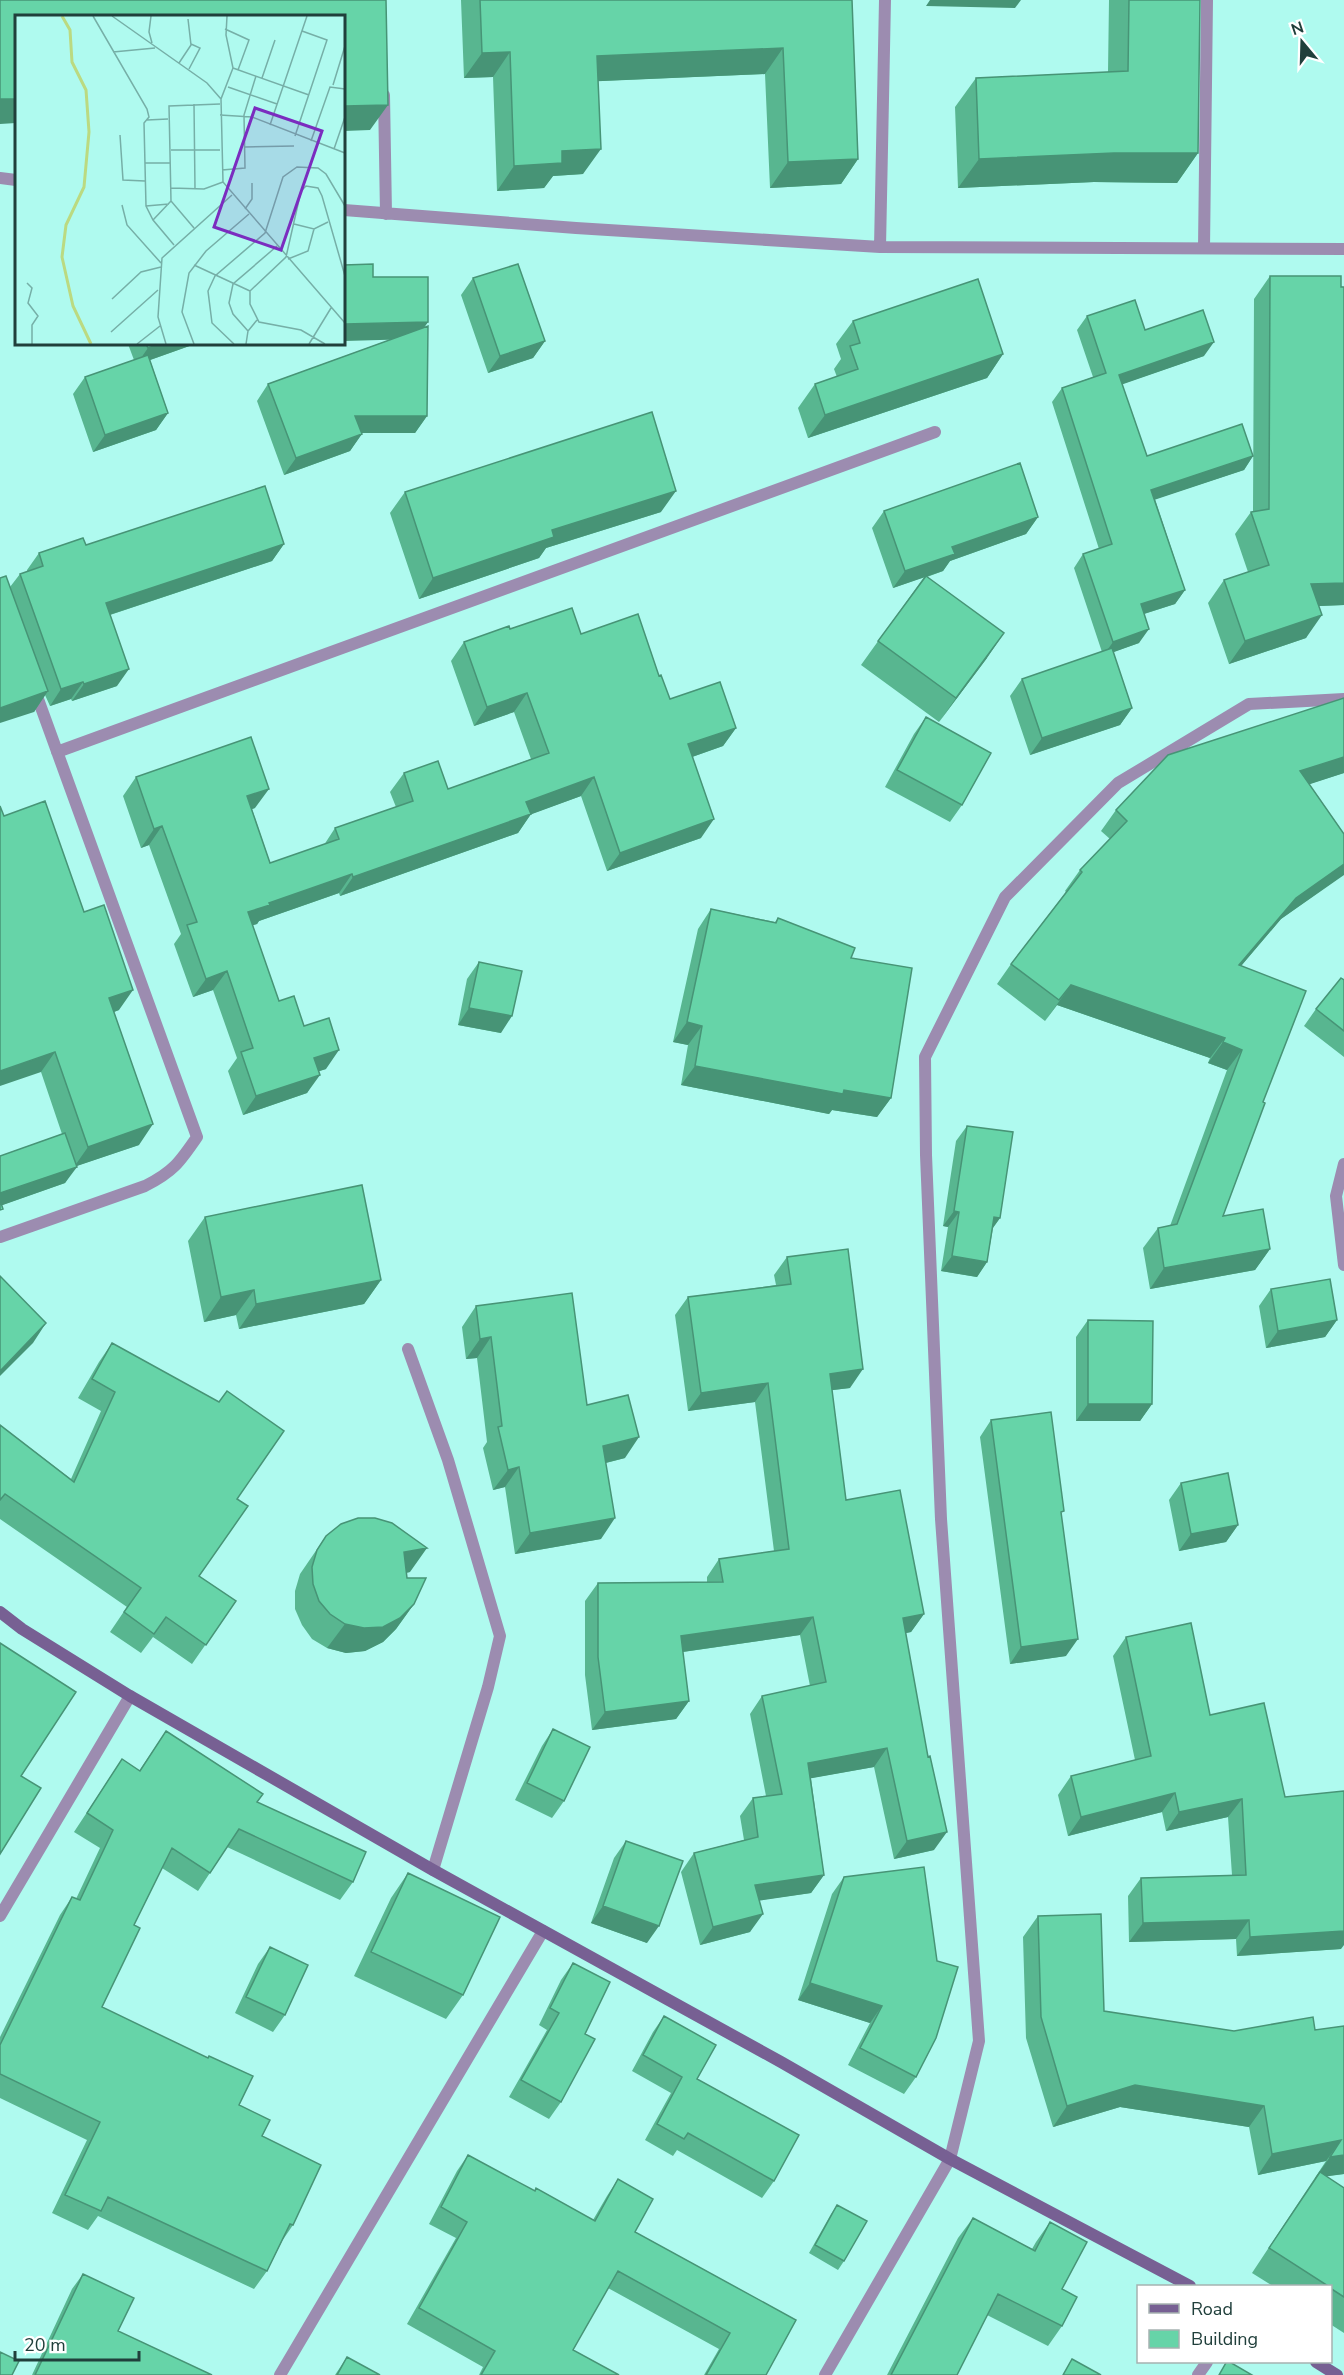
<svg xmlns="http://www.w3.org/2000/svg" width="1344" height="2375" viewBox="0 0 1344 2375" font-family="'Nunito Sans',sans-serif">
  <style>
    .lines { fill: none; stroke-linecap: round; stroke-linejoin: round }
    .street { stroke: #9c8cb0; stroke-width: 12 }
    .secondary { stroke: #776093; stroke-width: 12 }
    .wall { fill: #58b690 }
    .shaded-wall { fill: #479476 }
    .building { fill: #66d4a8; stroke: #479476; stroke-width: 1.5 }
    .inset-river { fill: none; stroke: #bbda81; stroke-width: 3 }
    .inset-road { fill: none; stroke: #76afa7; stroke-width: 1.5 }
    .view { fill: #7b2cbf; fill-opacity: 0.15; stroke: #7b2cbf; stroke-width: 3 }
    .inset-edge { fill: none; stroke: #203f3b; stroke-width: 3 }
  </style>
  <rect width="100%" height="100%" fill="#affaef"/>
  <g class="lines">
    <path class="street" d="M384,95L386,214
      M0,178L16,180
      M344,210L576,228L880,247L1344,249
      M880,247L885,0
      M1204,248L1207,0
      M57,752L935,432
      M1344,1164L1336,1196L1344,1265
      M0,1237L145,1186C173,1172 180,1162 197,1137L34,688
      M408,1349L448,1460L500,1636L488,1687L433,1870
      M0,1916L130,1696
      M280,2375L543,1931
      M825,2375L950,2159L979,2041L941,1519L926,1155L925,1057L1005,897L1118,783L1249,704L1344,699
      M1198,2375L1207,2362"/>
    <path class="secondary" d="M0,1612L22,1629L130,1696L433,1870L781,2062L950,2159L1190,2286
      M1316,2362L1337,2375"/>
  </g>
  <path class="wall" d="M461,0H852L858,159L841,184L770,188L765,74L598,81L583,174L553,176L544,188L497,191L493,77L464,78Z
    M1109,0H1200L1198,153L1177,183L1094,182L958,188L955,107L976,78L1108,72Z
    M1270,276L1344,287V605L1319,606L1306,638L1229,664L1208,603L1224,580L1248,572L1235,534L1251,512L1253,511L1254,299Z
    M373,277L428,322L424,327L427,416L415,433H362L350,451L284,475L257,401L268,384L389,340Z
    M473,278L545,341L533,358L488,373L461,295Z
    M1087,316L1145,330L1204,356L1122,384L1147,456H1253L1244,470L1155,499L1185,590L1175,604L1144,614L1139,643L1113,652L1132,708L1120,725L1030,755L1010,696L1022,679L1102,652L1074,568L1083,554L1099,549L1052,402L1062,388L1093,377L1077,330Z
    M853,321L1003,354L987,378L808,438L798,408L815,384L837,377L834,369L841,359L836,344Z
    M128,344H195L150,360L168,413L156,430L93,452L73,394L85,377L134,360Z
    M405,492L661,512L546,548L539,558L419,599L390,513Z
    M884,511L1038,517L1026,534L950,561L943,571L927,577L987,658L939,722L861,665L924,577L893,588L872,528Z
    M284,544L272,561L110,615L117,686L72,701L71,699L50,706L45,695L34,712L10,587L20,574L27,572V570L39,553L86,545Z
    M510,629L581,634L659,676L670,699L736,728L723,746L692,757L701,838L607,871L581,796L531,814L518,833L340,896L339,893L259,921L257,924L252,925L279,1001L304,1026L326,1069L319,1071L307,1093L243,1115L228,1071L237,1058L213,990L193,997L174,944L181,934L149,845L141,848L123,796L136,777L255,808L252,809L270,863L324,845L335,828L396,807L390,792L404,773L448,789L531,759L514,712L474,726L451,661L464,642Z
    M1344,698V773L1309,784L1344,834V874L1281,919L1241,966L1263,1102L1223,1216L1270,1249L1255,1270L1150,1289L1143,1248L1158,1228L1170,1226L1227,1070L1208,1063L1210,1058L1057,1005L1045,1021L997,984L1011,964L1066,892L1065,891L1080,870L1110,839L1101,831L1116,810Z
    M926,717L962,805L950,822L885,787L914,734Z
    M4,816L119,1010L114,1012L139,1145L76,1166L65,1183L2,1205L0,1156L62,1134L41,1072Z
    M711,909L775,922L778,918L851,958L891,1098L877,1117L832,1110L829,1114L681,1085L688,1045L673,1042L698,929Z
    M479,962L501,1033L458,1025L467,979Z
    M1344,980V1057L1304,1026L1316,1009Z
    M967,1126L1000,1218L993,1228L987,1262L977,1277L941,1271L948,1227L943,1226L956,1141Z
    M205,1217L381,1280L364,1304L239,1329L236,1315L204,1322L188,1241Z
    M787,1257L850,1388L832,1390L846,1500L924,1614L911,1632L906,1633L934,1850L894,1859L874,1767L811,1778L824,1875L811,1893L760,1900L750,1932L700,1945L681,1872L694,1853L744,1840L740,1816L753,1798L766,1796L750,1714L762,1696L810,1686L800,1635L683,1652L689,1701L676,1719L592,1730L585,1675V1601L598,1583L707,1582V1577L719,1559L774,1551L755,1402L688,1411L675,1315L688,1297L776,1285L774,1275Z
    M1271,1289L1337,1320L1325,1337L1266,1348L1259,1306Z
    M476,1306L587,1405L625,1458L606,1463L601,1539L515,1554L505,1487L493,1490L483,1448L487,1442L477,1358L466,1359L462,1327Z
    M1088,1320L1152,1404L1140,1421H1076V1337Z
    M112,1343L237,1499L199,1576L236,1601L192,1664L153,1637L141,1653L110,1632L127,1607L0,1519V1425L71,1479L101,1411L78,1398L99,1362Z
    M991,1420L1061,1515L1066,1656L1010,1664L980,1437Z
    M1181,1483L1238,1525L1226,1542L1179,1551L1169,1500Z
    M326,1536L410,1572L406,1573L407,1578L414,1604L396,1629L383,1642L365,1651L346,1653L327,1648L312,1639L302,1625L295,1609V1591L300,1574Z
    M1126,1637L1210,1715L1285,1797L1341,1949L1237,1956L1236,1939L1129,1942L1128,1896L1141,1878L1232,1875L1228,1817L1166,1831L1162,1812L1068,1836L1058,1795L1071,1776L1135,1760L1113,1656Z
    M553,1729L564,1801L552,1818L515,1800L542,1746Z
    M166,1731L257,1802L353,1882L340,1900L227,1847L198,1891L162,1868L134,1925L102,2007L239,2105L262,2136L293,2225L282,2241L267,2271L254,2289L98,2216L88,2230L52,2213L87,2140L0,2098V2037L60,1915L72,1897L76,1899L100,1848L74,1832L122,1759L139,1771Z
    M626,1841L647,1943L591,1923L614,1858Z
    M408,1873L463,1995L446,2019L354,1976L391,1898Z
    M844,1877L937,1961L916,2077L904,2094L848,2065L870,2023L798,2000L832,1894Z
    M1038,1916L1104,2011L1234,2031L1315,2030L1344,2026V2174L1326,2176L1344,2188V2333L1330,2324V2286H1273L1252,2273L1326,2161L1258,2175L1249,2127L1120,2107L1053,2127L1026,2038L1023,1937Z
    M270,1947L285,2015L273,2032L235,2013L258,1964Z
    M573,1963L585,2034L561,2102L549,2119L509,2097L547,2030L539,2025L561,1980Z
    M664,2016L697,2079L774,2181L762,2198L677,2150L673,2156L645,2140L671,2093L632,2071L653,2032Z
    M468,2155L534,2191L593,2220L607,2196L618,2179L635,2232L796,2320L766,2375H704L719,2349L608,2288L573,2350L619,2375H479L483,2367L407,2324L456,2238L429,2224L457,2171Z
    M837,2205L844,2261L838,2270L809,2253L831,2214Z
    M973,2218L1032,2249L1036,2242L1050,2222L1062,2289V2326L1048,2346L987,2315L957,2375H887L958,2238Z
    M83,2274L118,2331L212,2375H32L72,2289Z
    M347,2357L380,2375H335Z"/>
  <path class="shaded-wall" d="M930,0H1021L1015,8L926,6Z
    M783,48L765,74L580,82L597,56Z
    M510,52L493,77L464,78L482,53Z
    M0,99H16V123L0,124Z
    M388,105L370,130L344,131V106Z
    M601,149L583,174L553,176L544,188L497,191L514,166L562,151Z
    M1114,153H1198L1177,183L1094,182L958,188L979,159Z
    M858,159L841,184L770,188L788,162Z
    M428,322L416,339L344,341V324Z
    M545,341L533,358L488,373L500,356Z
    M1214,342L1204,356L1109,389L1119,375Z
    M159,344H195L136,365L148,348Z
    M1003,354L987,378L808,438L825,415Z
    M168,413L156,430L93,452L105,435Z
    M355,416H427L415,433H344Z
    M362,434L350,451L284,475L296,458Z
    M1253,456L1244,470L1142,504L1151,490Z
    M676,491L661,512L546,548L539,558L419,599L433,578L552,530Z
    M1038,517L1026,534L950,561L943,571L893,588L905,571L952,547Z
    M284,544L272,561L94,620L106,603Z
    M1344,583V605L1296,607L1311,584Z
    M1185,590L1175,604L1131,618L1141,604Z
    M1322,615L1306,638L1229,664L1245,641Z
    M1149,629L1139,643L1103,656L1113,642Z
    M1004,633L987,658L939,722L956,698Z
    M129,669L117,686L72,701L84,684Z
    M83,682L71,699L50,706L61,689Z
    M48,691L34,712L0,723V708Z
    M527,693L514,712L474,726L487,707Z
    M1132,708L1120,725L1030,755L1042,738Z
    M736,728L723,746L675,763L688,744Z
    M1344,757V773L1286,792L1300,771Z
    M594,777L581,796L524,817L531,814L518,833L340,896L353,877L526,802Z
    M269,789L255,808L234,815L247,796Z
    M714,819L701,838L607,871L620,853Z
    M162,826L149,845L141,848L154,829Z
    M1344,864V875L1281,919L1224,986L1239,965L1296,898Z
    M352,874L339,893L259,921L257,924L235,931L248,912L269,903Z
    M227,971L213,990L193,997L206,979Z
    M1071,985L1225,1038L1210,1058L1057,1005L1045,1021Z
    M133,990L119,1010L95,1019L109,998Z
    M469,1008L512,1016L501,1033L458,1025Z
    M687,1022L702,1026L688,1045L673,1042Z
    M1223,1042L1242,1050L1227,1070L1208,1063Z
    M339,1050L326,1069L301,1077L314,1058Z
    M55,1052L41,1072L0,1086V1071Z
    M695,1066L844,1090L891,1098L877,1117L832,1110L829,1114L681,1085Z
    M320,1075L307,1093L243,1115L256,1096Z
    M153,1124L139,1145L74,1167L88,1147Z
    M77,1167L65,1183L0,1206V1193Z
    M954,1211L959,1212L948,1227L943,1226Z
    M994,1217L1000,1218L989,1233Z
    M1270,1249L1255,1270L1150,1289L1164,1268Z
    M952,1256L987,1262L977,1277L941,1271Z
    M381,1280L364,1304L239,1329L256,1304Z
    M254,1290L236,1315L204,1322L221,1297Z
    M1337,1320L1325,1337L1266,1348L1278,1331Z
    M46,1323L33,1343L0,1376V1371Z
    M491,1337L477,1358L466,1359L480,1339Z
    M863,1369L850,1388L817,1392L830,1374Z
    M768,1383L755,1402L688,1411L701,1393Z
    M1088,1404H1152L1140,1421H1076Z
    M639,1437L625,1458L589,1467L603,1446Z
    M519,1467L505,1487L493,1490L508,1470Z
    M615,1518L601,1539L515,1554L530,1533Z
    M1238,1525L1226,1542L1179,1551L1191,1534Z
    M427,1548L410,1572L387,1576L404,1552Z
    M414,1604L396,1629L383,1642L365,1651L346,1653L327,1648L345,1624Z
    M924,1614L911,1632L891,1636L903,1618Z
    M813,1617L800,1635L668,1654L681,1636Z
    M1078,1639L1066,1656L1010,1664L1021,1647Z
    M689,1701L676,1719L592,1730L605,1712Z
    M887,1748L874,1767L796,1781L808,1763Z
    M1175,1793L1162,1812L1068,1836L1081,1817Z
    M1242,1799L1228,1817L1166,1831L1179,1812Z
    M947,1832L934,1850L894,1859L907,1841Z
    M824,1875L811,1893L743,1903L755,1885Z
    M603,1906L659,1926L647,1943L591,1923Z
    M763,1914L750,1932L700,1945L713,1927Z
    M1249,1920L1236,1939L1129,1942L1143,1923Z
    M1344,1931V1945L1341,1949L1237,1956L1250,1937Z
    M810,1983L882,2006L870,2023L798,2000Z
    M1135,2085L1264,2106L1249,2127L1120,2107L1053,2127L1067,2106Z
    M1341,2140L1326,2161L1258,2175L1272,2154Z
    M1344,2155V2174L1315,2178L1330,2157Z"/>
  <path class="building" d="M0,0H386L388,105L344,106V16H16V99H0Z
    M480,0H852L858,159L788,162L783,48L597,56L601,149L562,151V163L514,166L510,52L482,53Z
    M1129,0H1200L1198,153H1114L979,159L976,78L1128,71Z
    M373,264V277H428V322L344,324V265Z
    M518,264L545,341L500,356L473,278Z
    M1270,276H1341V287H1344V583L1311,584L1322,615L1245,641L1224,580L1269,565L1251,512L1269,509Z
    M978,279L1003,354L825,415L815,384L858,369L850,346L860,343L853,321Z
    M1135,300L1145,330L1203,310L1214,342L1119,375L1147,456L1242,424L1253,456L1151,490L1185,590L1141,604L1149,629L1113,642L1083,554L1112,544L1062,388L1106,373L1087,316Z
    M428,326L427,416H355L362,434L296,458L268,384Z
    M146,344H159L148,348Z
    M148,355L168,413L105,435L85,377Z
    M652,412L676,491L552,530L554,537L433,578L405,492Z
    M1020,463L1038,517L952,547L955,554L905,571L884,511Z
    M265,486L284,544L106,603L129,669L84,684L83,682L61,689L20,574L43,566L39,553L83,538L86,545Z
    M6,576L48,691L0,708V578Z
    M926,576L1004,633L956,698L878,641Z
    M572,608L581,634L638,614L659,676L661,675L670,699L720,682L736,728L688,744L714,819L620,853L594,777L526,802L531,814L353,877L352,874L269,903L270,905L248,912L279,1001L294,996L304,1026L329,1018L339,1050L314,1058L320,1075L256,1096L241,1052L253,1048L227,971L206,979L187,925L197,922L162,826L154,829L136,777L251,737L269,789L247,796L270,863L339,839L335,828L413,801L404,773L438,761L448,789L549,753L527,693L487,707L464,642L509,626L510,629Z
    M1112,648L1132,708L1042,738L1022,679Z
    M1344,698V757L1300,771L1344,834V864L1296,898L1239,965L1306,991L1263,1102L1265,1103L1223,1216L1263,1209L1270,1249L1164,1268L1158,1228L1177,1224L1242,1050L1223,1042L1225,1038L1071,985L1059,1000L1011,964L1082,872L1080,870L1127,821L1116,810L1168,755Z
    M926,717L991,753L962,805L897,770Z
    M45,801L84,912L104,905L133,990L109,998L153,1124L88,1147L55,1052L0,1071V806L4,816Z
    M711,909L776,923L778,918L855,948L851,958L912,968L891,1098L844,1090L843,1094L695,1066L702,1026L687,1022Z
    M479,962L522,971L512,1016L469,1008Z
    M1341,978L1344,980V1031L1316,1009Z
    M967,1126L1013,1132L1000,1218L994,1217L987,1262L952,1256L959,1212L954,1211Z
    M65,1133L77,1167L0,1193V1156Z
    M362,1185L381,1280L256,1304L254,1290L221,1297L205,1217Z
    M0,1200L3,1209L0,1210Z
    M848,1249L863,1369L830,1374L846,1500L900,1490L924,1614L903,1618L928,1757L930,1756L947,1832L907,1841L887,1748L808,1763L824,1875L755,1885L763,1914L713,1927L694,1853L758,1837L753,1798L782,1794L762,1696L826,1682L813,1617L681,1636L689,1701L605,1712L598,1657V1583L723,1582L719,1559L789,1549L768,1383L701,1393L688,1297L791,1284L787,1257Z
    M0,1276L46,1323L0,1371Z
    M1330,1279L1337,1320L1278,1331L1271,1289Z
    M572,1293L587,1405L628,1395L639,1437L603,1446L615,1518L530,1533L519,1467L508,1470L498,1427L502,1426L491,1337L480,1339L476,1306Z
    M1088,1320L1153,1321L1152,1404H1088Z
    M112,1343L219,1402L227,1391L284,1431L237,1499L248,1506L199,1576L236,1601L206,1645L166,1617L154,1634L124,1612L141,1588L5,1494L0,1500V1425L74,1482L115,1392L92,1379Z
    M1051,1412L1064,1511L1061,1512L1078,1639L1021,1647L991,1420Z
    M1228,1473L1238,1525L1191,1534L1181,1483Z
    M358,1518H375L392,1523L427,1548L404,1552L407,1578H426L414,1604L400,1618L383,1627L364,1628L345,1624L330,1614L319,1601L313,1584L312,1567L317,1550L326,1536L341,1524Z
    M1191,1623L1210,1715L1264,1703L1285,1797L1344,1791V1931L1250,1937L1249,1920L1143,1923L1141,1878L1246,1875L1242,1799L1179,1812L1175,1793L1081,1817L1071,1776L1151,1756L1126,1637Z
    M0,1643L76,1692L21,1776L41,1788L0,1854Z
    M553,1729L590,1747L564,1801L527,1783Z
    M166,1731L263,1794L257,1802L366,1852L353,1882L239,1829L210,1873L172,1848L134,1925L140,1928L102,2007L208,2058L209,2056L253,2076L239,2105L270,2120L262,2136L321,2165L293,2225L290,2224L267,2271L108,2197L101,2211L65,2195L100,2122L0,2074V2045L72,1897L80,1900L113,1830L87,1813L122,1759L140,1771Z
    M626,1841L683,1861L659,1926L603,1906Z
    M924,1867L937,1961L958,1967L936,2038L916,2077L860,2048L882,2006L810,1983L844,1877Z
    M408,1873L500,1917L463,1995L371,1952Z
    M1101,1914L1104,2011L1234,2031L1313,2017L1315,2030L1344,2026V2155L1330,2157L1341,2140L1272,2154L1264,2106L1135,2085L1067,2106L1041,2017L1038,1916Z
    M270,1947L308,1965L285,2015L246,1997Z
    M573,1963L610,1982L585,2034L595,2039L561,2102L521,2080L559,2013L550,2008Z
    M664,2016L716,2045L697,2079L799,2135L774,2181L688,2133L684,2139L657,2124L682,2077L643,2055Z
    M468,2155L535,2191L536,2188L595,2221L618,2179L653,2199L635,2232L796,2320L766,2375H706L730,2333L618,2271L573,2350L619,2375H481L495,2351L419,2308L467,2222L441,2207Z
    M1320,2172L1344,2188V2297L1330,2288V2286H1328L1269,2248Z
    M837,2205L867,2221L844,2261L815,2245Z
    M973,2218L1035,2251L1050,2222L1087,2242L1062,2289L1077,2297L1062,2326L998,2294L957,2375H891Z
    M83,2274L134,2298L118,2331L212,2375H35Z
    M0,2352L19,2361L12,2375H0Z
    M347,2357L380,2375H337Z
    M1072,2359L1101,2375H1063Z
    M1227,2361H1228L1252,2375H1219Z"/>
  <g transform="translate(15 15)">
    <rect width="330" height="330" fill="#affaef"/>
    <path class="inset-river" d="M47,1L55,15L57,47L71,75L74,117L69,172L51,210L47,242L58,291L76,329"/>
    <path class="inset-road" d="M78,1L132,94L134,102L129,108L131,191L138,205L159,230M97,1L192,68L206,84M136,1L134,17L137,28M212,1L211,20L218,53L206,84L208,167L330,308M210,14L234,25L223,55M98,37L140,33M164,48L176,30L173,4M218,53L294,80M174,54L185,33L176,29M247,63L260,25M318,70L330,31M213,72L262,89M179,89L180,174M205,100L237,102L330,138M132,105L153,104M255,110L292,1M105,120L108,165L130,166M280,121L312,25L287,16M296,126L315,72L330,74M230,132L279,131M319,134L330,102M156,135H205M130,148H155M207,155L230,153L229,100L241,61M156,173L189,174L208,167M107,190L112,210L146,248M131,191L154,189M230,194L237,184V168M138,205L156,186M279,209L299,214L313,207M179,213L156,186L154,91L205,89M273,244L293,236L299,214M179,250L235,276M12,268L17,273L13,288L23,301L17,310V329M97,284L126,257L146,252M233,316L218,299L214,288L218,269L262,231M96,317L143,275M122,329L145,311M151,329L143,302L147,243L217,180M179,329L167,297L174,258L191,236L234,199M219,329L197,308L193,276L200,261L250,218L268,162L282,152L303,153L311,159L330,191M231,329L233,316L242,305M294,329L316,293M310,329L286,315L244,307L235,289V276L271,242L286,176L291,171L303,173L307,181L330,261"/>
    <path class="view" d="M240,93L307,116L266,235L199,212Z"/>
    <rect width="330" height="330" class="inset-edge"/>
  </g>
  <rect x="1137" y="2285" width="195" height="78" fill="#ffffff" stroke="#a6b2b1" stroke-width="1.5"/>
  <rect x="1149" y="2304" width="30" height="9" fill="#776093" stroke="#a6b2b1" stroke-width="1.5"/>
  <text x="1191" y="2315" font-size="18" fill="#203f3b">Road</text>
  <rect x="1149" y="2330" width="30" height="18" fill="#66d4a8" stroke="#a6b2b1" stroke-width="1.5"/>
  <text x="1191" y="2345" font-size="18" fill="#203f3b">Building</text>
  <g transform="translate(1302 42) rotate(341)" stroke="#ffffff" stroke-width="4.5" paint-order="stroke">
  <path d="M0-4.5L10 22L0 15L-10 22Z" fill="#203f3b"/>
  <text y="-9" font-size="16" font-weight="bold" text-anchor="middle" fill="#203f3b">N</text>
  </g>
  <path d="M15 2351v9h124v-9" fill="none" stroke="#203f3b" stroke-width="3"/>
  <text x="24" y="2351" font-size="18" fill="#203f3b" stroke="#ffffff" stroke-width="4.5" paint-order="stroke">20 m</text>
</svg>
